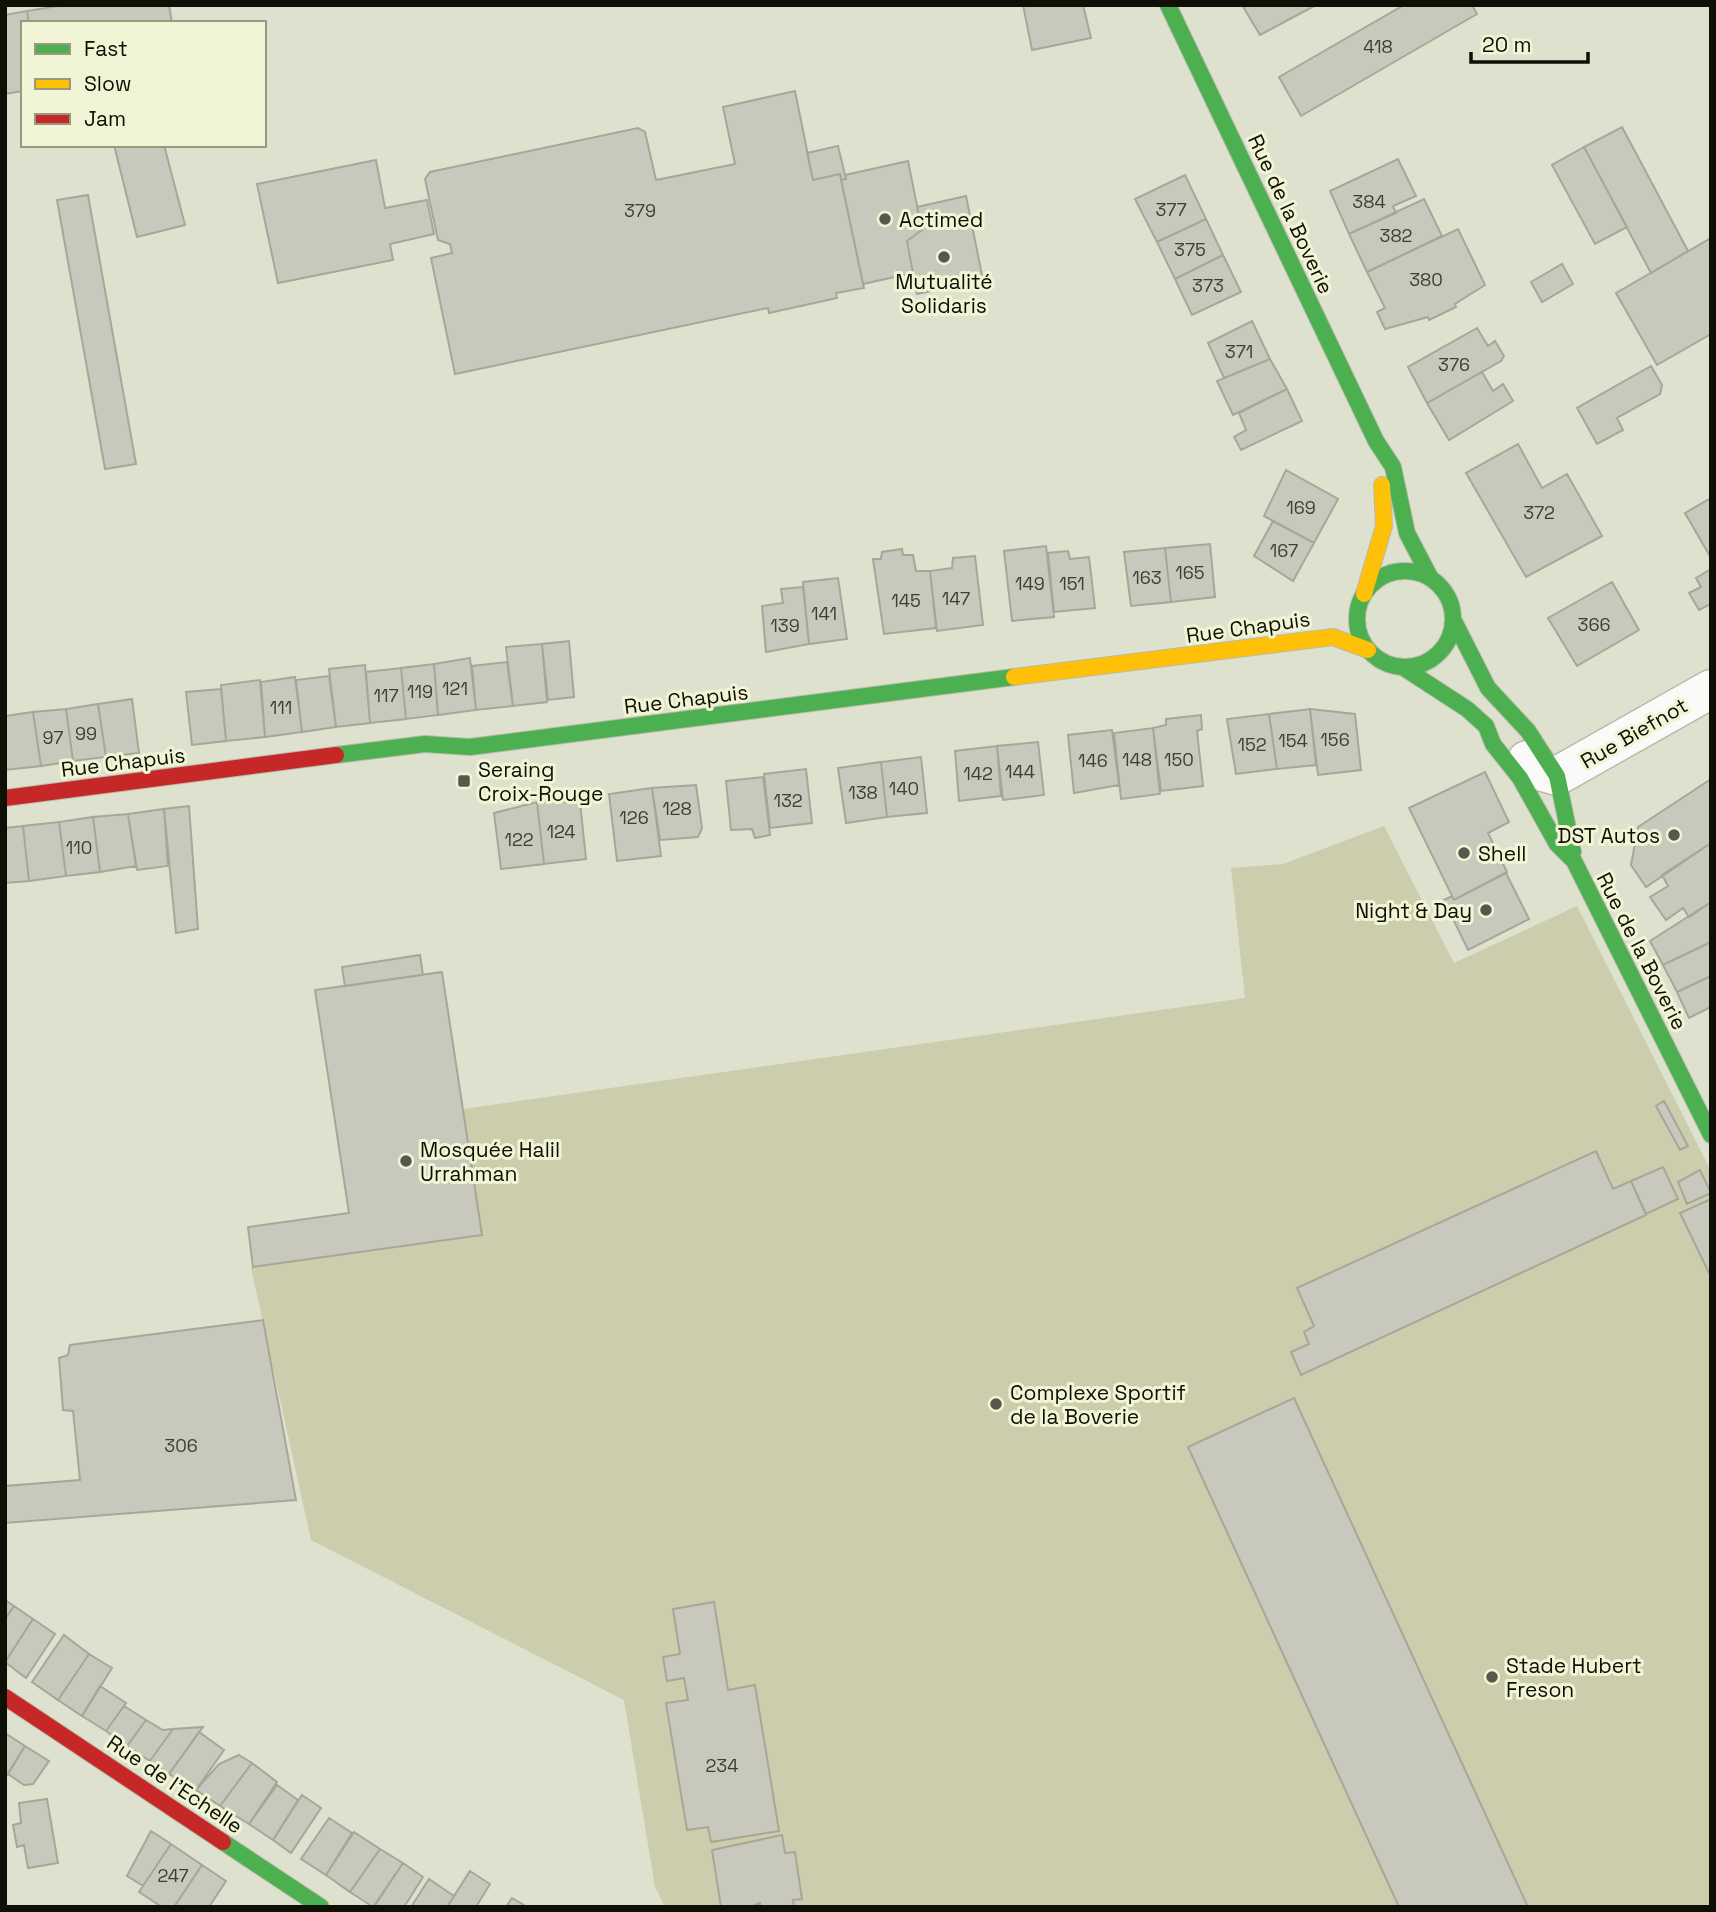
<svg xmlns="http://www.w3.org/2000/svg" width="1716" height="1912" viewBox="0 0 1716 1912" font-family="'Space Grotesk',sans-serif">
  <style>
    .green { fill: #cbcdac }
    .building { fill: #c8c9bc; stroke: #a6a799; stroke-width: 2 }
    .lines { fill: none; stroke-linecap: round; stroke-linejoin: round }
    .street-casing { stroke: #b9baad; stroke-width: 41 }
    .fast-casing { stroke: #b9baad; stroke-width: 18 }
    .slow-casing { stroke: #b9baad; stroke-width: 18 }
    .jam-casing { stroke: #b9baad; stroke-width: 18 }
    .street { stroke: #fafaf8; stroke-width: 38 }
    .fast { stroke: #4caf50; stroke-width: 16 }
    .slow { stroke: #ffc107; stroke-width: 16 }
    .jam { stroke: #c62828; stroke-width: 16 }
    .poi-dot { fill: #57584c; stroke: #f2f5d5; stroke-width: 2.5 }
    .labels { text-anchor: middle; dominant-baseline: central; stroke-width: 6; stroke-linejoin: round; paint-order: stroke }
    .number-label { font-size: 18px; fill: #3e3e34 }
    .street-label { font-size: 21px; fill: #0e0f05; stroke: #f2f5d5 }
    .poi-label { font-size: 21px; fill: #0e0f05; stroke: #f2f5d5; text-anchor: start }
  </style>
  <rect width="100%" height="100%" fill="#dfe1cf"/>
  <path class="green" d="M1384,826L1454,963L1577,906L1711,1171V1907H665L655,1887L624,1700L311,1540L251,1268L482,1235L463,1109L1245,998L1231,868L1283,864Z"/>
  <path class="building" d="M64,5H169L172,23H29L27,11Z
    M1023,5H1083L1091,38L1032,50Z
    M1242,5H1316L1260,35Z
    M1404,5H1472L1477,14L1301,116L1279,77Z
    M27,11L29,23H23V91L5,94V15Z
    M795,91L813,180L840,174L864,288L836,293L837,298L769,313L768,308L455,374L431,258L452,253L450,244L438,240L425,179L430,172L638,128L645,132L656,180L735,164L723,107Z
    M1622,127L1688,251L1651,273L1584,147Z
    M114,145H164L185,225L137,237Z
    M838,146L846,179L841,180L840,174L813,180L807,153Z
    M1584,147L1627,227L1595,244L1552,165Z
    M1398,159L1416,196L1393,206L1396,213L1349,234L1330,191Z
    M376,160L385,208L427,200L434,234L390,244L393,260L278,283L257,184Z
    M908,161L922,230L907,241L913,273L863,284L841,180L846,179L845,175Z
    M1185,175L1206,219L1157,242L1135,199Z
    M88,195L136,464L105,469L57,200Z
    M966,196L983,280L917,294L907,241L922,230L917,207Z
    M1424,199L1442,236L1367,272L1349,234Z
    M1206,219L1223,255L1175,279L1157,242Z
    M1458,229L1485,285L1455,304L1456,307L1429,320L1428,317L1385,329L1377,312L1385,308L1367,272Z
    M1711,238V334L1657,365L1616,293Z
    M1223,255L1241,292L1192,315L1175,279Z
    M1562,264L1573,284L1542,302L1531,282Z
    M1252,321L1270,359L1224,378L1208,343Z
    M1477,328L1488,346L1495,341L1504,356L1501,361L1427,403L1408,367Z
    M1270,359L1287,389L1233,415L1217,381Z
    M1651,366L1662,385L1660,394L1617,418L1623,430L1597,444L1577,408Z
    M1482,372L1493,391L1503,384L1513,401L1449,440L1427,403Z
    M1287,389L1302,421L1241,450L1234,437L1246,430L1239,413Z
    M1518,444L1542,488L1567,474L1602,536L1526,577L1466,473Z
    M1286,470L1338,499L1314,543L1264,516Z
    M1711,498V558L1685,513Z
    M1273,521L1314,543L1293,581L1254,556Z
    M1210,544L1215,597L1171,602L1165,548Z
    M1046,546L1054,617L1012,621L1004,551Z
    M1165,548L1171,602L1131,606L1124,552Z
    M902,549L903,555H913L916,571H930L936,628L884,634L873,559H881L882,552Z
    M1068,551L1070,559L1089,557L1095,608L1054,612L1048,553Z
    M975,556L983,625L937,631L930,571L952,568L953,558Z
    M1711,569V604L1699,610L1689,593L1701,587L1696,578Z
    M838,578L847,639L809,644L803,582Z
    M1612,582L1639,630L1577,666L1548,618Z
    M803,587L809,644L766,652L762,606L783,603L781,589Z
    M569,641L574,697L548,700L542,644Z
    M542,644L547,702L513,706L506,647Z
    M470,658L476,710L438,715L434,664Z
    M507,662L513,706L476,710L472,666Z
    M434,664L438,715L406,719L401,668Z
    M365,665L370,723L336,727L329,669Z
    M401,668L406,719L370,723L366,672Z
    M329,676L336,727L302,732L296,680Z
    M295,677L302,732L265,737L261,682Z
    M260,680L265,737L226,741L221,685Z
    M221,689L226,741L192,745L186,692Z
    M132,699L139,753L106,757L98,704Z
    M98,704L106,757L73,761L66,709Z
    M66,709L73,761L41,766L33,712Z
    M1310,709L1355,714L1361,770L1318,775Z
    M1310,709L1316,765L1277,769L1269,714Z
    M33,712L41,766L5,770V716Z
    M1269,714L1277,769L1236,774L1227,719Z
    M1201,715L1202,729L1197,731L1203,786L1161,791L1153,728L1166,725V719Z
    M1153,728L1160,794L1121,799L1114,733Z
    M1112,730L1119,785L1074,793L1068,735Z
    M1038,742L1044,795L1003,800L997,746Z
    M997,746L1001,796L959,801L955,751Z
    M921,757L927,813L887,817L881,762Z
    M881,762L887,817L846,823L838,768Z
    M806,769L812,823L770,828L764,774Z
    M1485,772L1509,822L1488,833L1507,872L1454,900L1409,808Z
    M763,777L770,835L755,838L752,829L731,830L726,781Z
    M1711,779V843L1646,887L1631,865L1638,827Z
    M696,785L702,828L698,837L660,840L652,788Z
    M652,788L661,856L617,861L609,794Z
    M537,802H580L586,859L544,864Z
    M537,802L544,864L501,869L494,813Z
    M189,806L198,929L176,933L164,809Z
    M164,809L168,866L137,870L128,814Z
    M128,814L136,866L100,872L93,817Z
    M93,817L100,872L66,876L59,822Z
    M59,822L66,876L29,881L23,826Z
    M23,826L29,881L5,883V828Z
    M1711,843V902L1689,917L1683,908L1666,920L1650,897L1668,886L1662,875Z
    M1506,873L1529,919L1468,950L1444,900L1452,896L1454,900Z
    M1711,902V942L1663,965L1650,941Z
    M1711,942V976L1677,992L1663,965Z
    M420,955L423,975L345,986L342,967Z
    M442,972L482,1235L253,1267L248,1227L349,1213L315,990Z
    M1711,976V1007L1689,1018L1677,992Z
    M1664,1101L1688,1146L1680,1150L1656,1106Z
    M1596,1151L1613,1189L1631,1181L1646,1215L1301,1375L1291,1352L1309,1344L1304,1332L1314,1326L1297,1288Z
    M1663,1167L1678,1199L1646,1214L1631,1181Z
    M1700,1170L1711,1193L1687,1204L1678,1182Z
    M1711,1199V1277L1680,1213Z
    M263,1320L296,1500L5,1523V1486L80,1480L73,1411L63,1410L59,1358L68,1355L70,1345Z
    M1294,1398L1528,1907H1399L1188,1447Z
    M5,1600L14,1606L5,1619Z
    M714,1602L728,1690L755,1685L779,1831L711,1842L708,1827L687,1830L666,1703L688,1700L684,1678L667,1681L663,1657L680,1654L673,1609Z
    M14,1606L33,1619L5,1662V1619Z
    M33,1619L55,1634L26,1678L5,1662Z
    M64,1635L89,1654L58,1700L32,1682Z
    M89,1654L112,1668L82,1716L58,1700Z
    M100,1686L126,1703L106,1731L82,1716Z
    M124,1706L146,1720L127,1746L106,1731Z
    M146,1720L163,1730L173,1729L150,1761L127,1746Z
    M203,1727L169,1774L150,1761L173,1729Z
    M199,1732L224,1750L196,1790L169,1774Z
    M5,1733L25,1746L5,1778Z
    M25,1746L49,1761L33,1784L24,1785L8,1774Z
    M239,1755L252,1763L220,1806L196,1790L219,1764Z
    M252,1763L277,1782L249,1824L220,1806Z
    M277,1785L298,1800L273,1840L249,1824Z
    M302,1795L321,1808L291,1853L273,1840Z
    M47,1799L58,1863L28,1868L24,1845L17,1847L13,1825L21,1823L19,1803Z
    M329,1818L352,1833L326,1875L301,1859Z
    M151,1831L171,1844L143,1886L127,1876Z
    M354,1832L380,1849L350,1892L326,1875Z
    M782,1835L785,1853L795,1852L802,1899L793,1900L794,1907H760V1903L750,1907H721L712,1850Z
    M171,1844L202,1865L174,1907H162L139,1892Z
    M380,1849L403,1863L373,1907L350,1892Z
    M403,1863L423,1877L404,1907H374Z
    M202,1865L226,1881L209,1907H174Z
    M470,1871L490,1884L476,1907H447Z
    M429,1879L454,1896L447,1907H411Z
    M512,1898L524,1905V1907H506Z"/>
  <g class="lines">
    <defs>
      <path id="street" d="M1527,760L1543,772L1557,776L1711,689"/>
      <path id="fast" d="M1168,5L1376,441L1393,467L1407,533L1430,577
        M1357 619a48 48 0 1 1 96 0a48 48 0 1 1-96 0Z
        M1454,621L1488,688L1528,731L1557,776L1573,852
        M1404,668L1467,709L1486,726L1493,744L1520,778L1557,844L1574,861L1711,1135
        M336,755L425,744L470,747L1014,677
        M223,1842L321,1907"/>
      <path id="slow" d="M1364,594L1384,526L1382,485
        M1014,677L1333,637L1368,650"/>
      <path id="jam" d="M5,798L336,755
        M5,1697L223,1842"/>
    </defs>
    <use href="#street" class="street-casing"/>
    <use href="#fast" class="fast-casing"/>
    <use href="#slow" class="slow-casing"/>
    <use href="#jam" class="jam-casing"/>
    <use href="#street" class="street"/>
    <use href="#fast" class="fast"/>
    <use href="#slow" class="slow"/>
    <use href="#jam" class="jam"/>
  </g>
  <g class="poi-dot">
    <circle cx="885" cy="219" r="7"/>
    <circle cx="944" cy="257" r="7"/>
    <rect x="457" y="774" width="14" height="14" rx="3.5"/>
    <circle cx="1674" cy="835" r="7"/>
    <circle cx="1464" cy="853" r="7"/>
    <circle cx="1486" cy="910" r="7"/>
    <circle cx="406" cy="1161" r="7"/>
    <circle cx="996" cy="1404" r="7"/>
    <circle cx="1492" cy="1677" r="7"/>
  </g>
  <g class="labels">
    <g class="number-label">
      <text x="1378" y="46">418</text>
      <text x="1369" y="201">384</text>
      <text x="1171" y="209">377</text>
      <text x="640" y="210">379</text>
      <text x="1396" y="235">382</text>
      <text x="1190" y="249">375</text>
      <text x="1426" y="279">380</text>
      <text x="1208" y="285">373</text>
      <text x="1239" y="351">371</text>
      <text x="1454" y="364">376</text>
      <text x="1301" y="507">169</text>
      <text x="1539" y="512">372</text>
      <text x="1284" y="550">167</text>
      <text x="1190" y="572">165</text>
      <text x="1147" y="577">163</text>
      <text x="1030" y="583">149</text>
      <text x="1072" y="583">151</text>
      <text x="956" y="598">147</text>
      <text x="906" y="600">145</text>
      <text x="824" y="613">141</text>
      <text x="1594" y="624">366</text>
      <text x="785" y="625">139</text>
      <text x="455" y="688">121</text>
      <text x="420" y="691">119</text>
      <text x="386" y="695">117</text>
      <text x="281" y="707">111</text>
      <text x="86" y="733">99</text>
      <text x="53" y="737">97</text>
      <text x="1335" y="739">156</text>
      <text x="1293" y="740">154</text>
      <text x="1252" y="744">152</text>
      <text x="1137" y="759">148</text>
      <text x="1179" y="759">150</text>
      <text x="1093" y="760">146</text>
      <text x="1020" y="771">144</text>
      <text x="978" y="773">142</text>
      <text x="904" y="788">140</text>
      <text x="863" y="792">138</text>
      <text x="788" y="800">132</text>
      <text x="677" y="808">128</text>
      <text x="634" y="817">126</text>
      <text x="561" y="831">124</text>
      <text x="519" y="839">122</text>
      <text x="79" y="847">110</text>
      <text x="181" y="1445">306</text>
      <text x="722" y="1765">234</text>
      <text x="173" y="1875">247</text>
    </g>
    <g class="street-label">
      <text transform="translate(1291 214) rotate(65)">Rue de la Boverie</text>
      <text transform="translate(1248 627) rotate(-8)">Rue Chapuis</text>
      <text transform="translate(686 699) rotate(-7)">Rue Chapuis</text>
      <text transform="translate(1634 733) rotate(-30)">Rue Biefnot</text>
      <text transform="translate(123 762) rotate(-7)">Rue Chapuis</text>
      <text transform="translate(1642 951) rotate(63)">Rue de la Boverie</text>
      <text transform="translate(175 1784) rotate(34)">Rue de l'Echelle</text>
    </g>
    <g class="poi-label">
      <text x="899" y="219">Actimed</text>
      <text x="944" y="281" text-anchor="middle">Mutualité<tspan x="944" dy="24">Solidaris</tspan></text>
      <text x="478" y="769">Seraing<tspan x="478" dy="24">Croix-Rouge</tspan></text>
      <text x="1660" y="835" text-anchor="end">DST Autos</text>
      <text x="1478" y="853">Shell</text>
      <text x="1472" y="910" text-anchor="end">Night &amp; Day</text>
      <text x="420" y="1149">Mosquée Halil<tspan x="420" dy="24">Urrahman</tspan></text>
      <text x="1010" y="1392">Complexe Sportif<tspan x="1010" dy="24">de la Boverie</tspan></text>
      <text x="1506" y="1665">Stade Hubert<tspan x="1506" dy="24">Freson</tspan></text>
    </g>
  </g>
  <rect width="1716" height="1912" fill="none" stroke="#0e0f05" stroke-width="14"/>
  <rect x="21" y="21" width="245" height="126" fill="#f2f5d5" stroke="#979982" stroke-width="2"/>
  <rect x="35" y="44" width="35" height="10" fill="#4caf50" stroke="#979982" stroke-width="2"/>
  <text x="84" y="56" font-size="21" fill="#0e0f05">Fast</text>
  <rect x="35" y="79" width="35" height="10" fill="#ffc107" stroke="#979982" stroke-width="2"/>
  <text x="84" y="91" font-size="21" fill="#0e0f05">Slow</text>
  <rect x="35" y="114" width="35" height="10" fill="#c62828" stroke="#979982" stroke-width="2"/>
  <text x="84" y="126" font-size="21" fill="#0e0f05">Jam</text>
  <path d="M1471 52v10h117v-10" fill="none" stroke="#0e0f05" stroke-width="3.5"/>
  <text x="1482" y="52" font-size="21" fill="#0e0f05" stroke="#f2f5d5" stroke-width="5" paint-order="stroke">20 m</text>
</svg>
